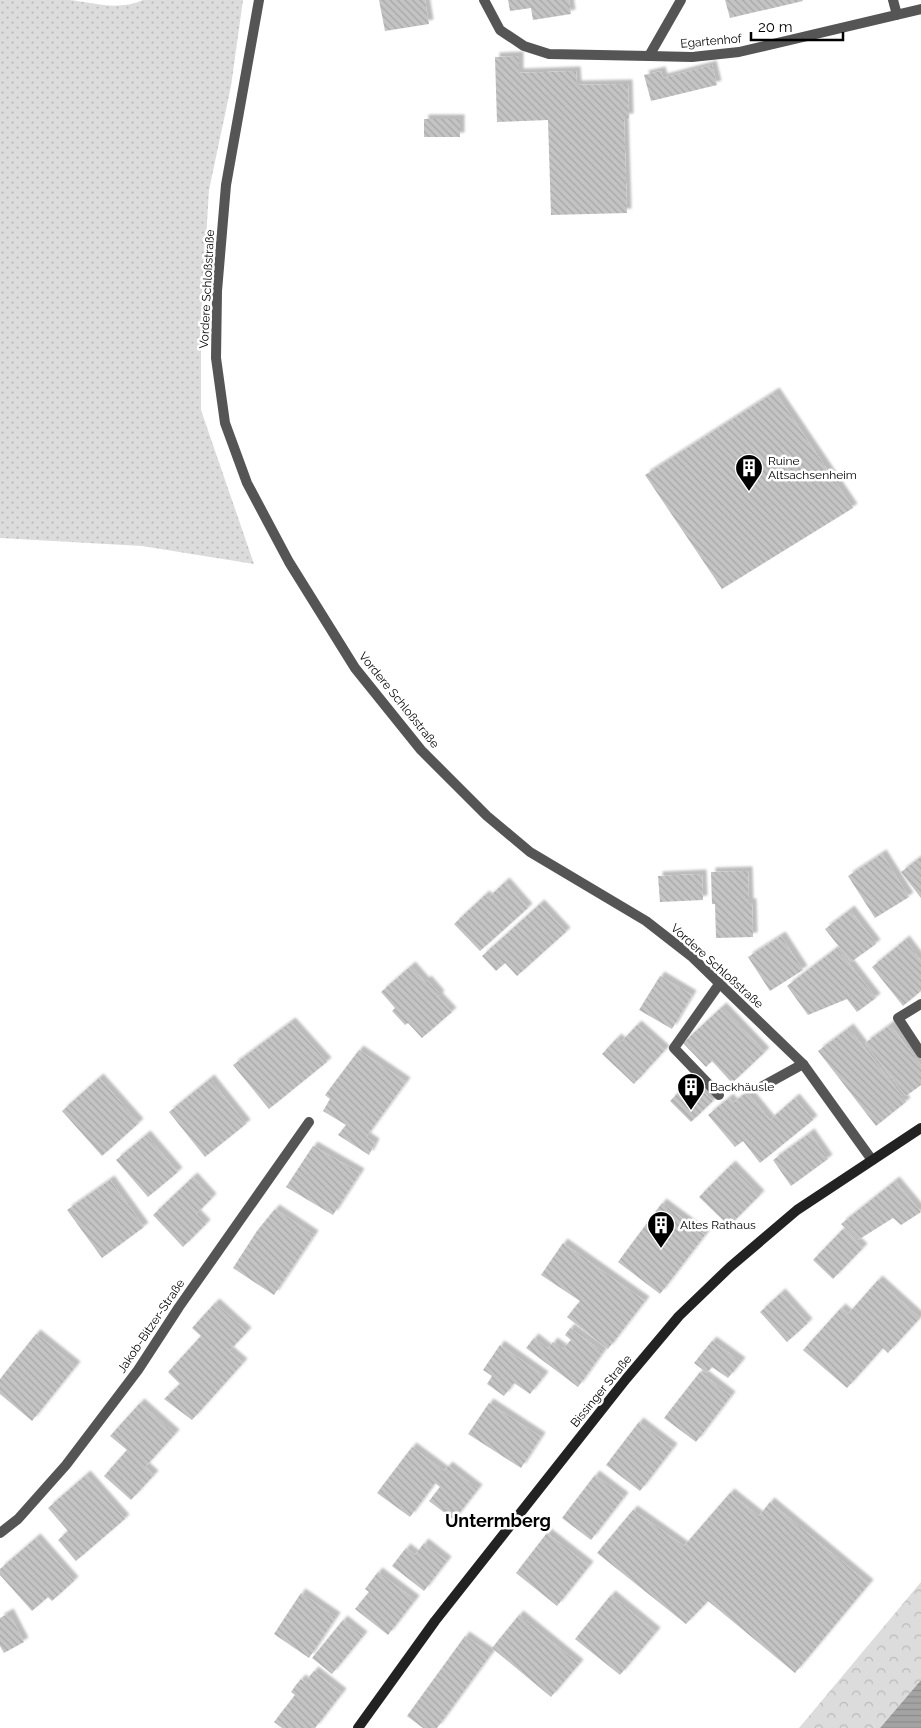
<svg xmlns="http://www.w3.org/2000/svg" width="921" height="1728" viewBox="0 0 921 1728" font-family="Raleway,sans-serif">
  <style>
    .grass { fill: url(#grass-dots) }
    .forest { fill: url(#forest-crowns) }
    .water { fill: url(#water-rules) }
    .building { fill: url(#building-back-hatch); filter: url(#shadow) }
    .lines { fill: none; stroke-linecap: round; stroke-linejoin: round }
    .lane { stroke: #555; stroke-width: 10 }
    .street { stroke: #555; stroke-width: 10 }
    .secondary { stroke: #222; stroke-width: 10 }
    .labels { text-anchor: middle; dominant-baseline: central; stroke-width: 5; stroke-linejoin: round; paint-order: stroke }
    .street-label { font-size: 12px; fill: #000; stroke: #fff }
    .poi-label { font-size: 12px; fill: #000; stroke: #fff; text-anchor: start }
    .district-label { font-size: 18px; font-weight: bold; fill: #000; stroke: #fff }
  </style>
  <defs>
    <pattern id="grass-dots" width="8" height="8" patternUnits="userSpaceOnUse" patternTransform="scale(1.25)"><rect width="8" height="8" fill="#dcdcdc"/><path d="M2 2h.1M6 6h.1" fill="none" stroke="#bbb" stroke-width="1.8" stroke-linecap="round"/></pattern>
    <pattern id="forest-crowns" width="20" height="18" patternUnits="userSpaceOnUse" patternTransform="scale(1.25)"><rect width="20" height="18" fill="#dcdcdc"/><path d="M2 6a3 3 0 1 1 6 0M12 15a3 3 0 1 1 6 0" fill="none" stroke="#bbb"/></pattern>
    <pattern id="water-rules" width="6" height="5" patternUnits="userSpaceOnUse" patternTransform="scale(1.25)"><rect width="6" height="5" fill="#a3a3a3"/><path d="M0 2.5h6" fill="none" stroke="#8b8b8b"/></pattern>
    <pattern id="building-back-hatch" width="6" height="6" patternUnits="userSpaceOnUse" patternTransform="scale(1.25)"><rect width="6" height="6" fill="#c4c4c4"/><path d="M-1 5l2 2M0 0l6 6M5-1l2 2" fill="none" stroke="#a7a7a7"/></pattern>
    <filter id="shadow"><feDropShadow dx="4.5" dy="-4.5" stdDeviation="1" flood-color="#0004"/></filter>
  </defs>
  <rect width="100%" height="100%" fill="#fff"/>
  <path class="grass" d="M0,0C23,0 47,0 70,0C95,3 118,11 143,0H243L231,86L209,190L201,319V410L254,564L142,546L0,538Z"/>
  <path class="forest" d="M921,1582V1680L880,1728H799Z"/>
  <path class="water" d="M921,1680V1728H880Z"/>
  <path class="building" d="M379,0H425L429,24L385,31Z
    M508,0H569L571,14L533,20L531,8L510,11Z
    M725,0H802L803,1L730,18Z
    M519,56V73L576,71L577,85L628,84L629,118H624L627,213L551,215L548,120L497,122L495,57Z
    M712,65L717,85L651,101L644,75L661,71L663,78Z
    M424,119H460V137H424Z
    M775,392L853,508L722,589L645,475Z
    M882,854L909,897L875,918L848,876Z
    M921,857V898L901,872Z
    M748,871L749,903H752L753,937L716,938L715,904H712L711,872Z
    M702,874L703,900L660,902L658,876Z
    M505,882L528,908L480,951L454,924L485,895L488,898Z
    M540,904L566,932L517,976L505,963L496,971L482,956Z
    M850,910L876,944L851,962L825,929Z
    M781,936L803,970L770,991L748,957Z
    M905,940L921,961V991L903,1006L872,967Z
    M837,948L876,998L857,1012L847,999L808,1015L787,986Z
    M411,966L425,982L427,980L440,995L438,997L452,1012L422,1038L408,1023L405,1025L392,1011L395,1008L381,992Z
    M660,976L692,995L672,1029L639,1010Z
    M722,1007L765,1052L732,1083L712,1061L706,1067L683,1043Z
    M291,1022L327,1062L269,1109L233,1065Z
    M637,1025L665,1050L634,1084L602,1054L617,1038L621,1042Z
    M890,1025L921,1065V1085L906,1096L865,1043Z
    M849,1028L906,1102L876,1126L818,1051Z
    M359,1050L406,1082L366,1137L375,1143L369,1155L338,1135L346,1125L323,1111L330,1099L325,1095Z
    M99,1078L139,1123L102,1156L62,1111Z
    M210,1079L246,1124L205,1157L169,1112Z
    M691,1080L713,1101L691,1122L670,1101Z
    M747,1092L770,1120L795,1098L813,1120L760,1163L743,1141L735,1147L708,1115L729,1098L733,1103Z
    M810,1133L828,1159L791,1186L773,1160Z
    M146,1135L178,1172L148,1197L116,1160Z
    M313,1146L360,1173L333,1215L286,1187Z
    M731,1165L760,1195L729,1226L699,1197Z
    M193,1177L212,1198L196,1214L206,1224L183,1247L153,1215Z
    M110,1180L144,1227L102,1258L67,1210Z
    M895,1181L921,1212L901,1225L893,1218L858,1240L841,1224Z
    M662,1203L705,1235L660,1294L618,1262Z
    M275,1209L314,1235L274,1295L233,1268L257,1231Z
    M843,1229L863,1248L833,1279L813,1260Z
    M563,1243L645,1301L608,1349L567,1317L580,1301L541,1275Z
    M878,1280L920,1318L888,1353L883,1348L847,1388L803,1350L841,1308L848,1314Z
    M781,1293L808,1323L787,1342L760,1312Z
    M215,1303L247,1332L229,1351L243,1363L192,1420L164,1399L180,1384L168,1372L201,1336L192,1328Z
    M570,1328L603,1352L578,1387L526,1348L534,1338L548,1349L553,1342L563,1349L571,1340L565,1335Z
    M36,1334L76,1366L32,1421L0,1394V1379Z
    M712,1341L741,1362L728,1378L712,1367L707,1373L694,1363Z
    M500,1345L544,1376L530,1394L514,1383L504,1396L487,1384L492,1376L483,1370Z
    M700,1372L731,1396L696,1442L664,1418Z
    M140,1403L175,1434L145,1467L154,1475L131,1500L104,1476L127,1450L110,1436Z
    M489,1403L541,1437L521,1468L468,1434Z
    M639,1422L673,1448L640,1491L606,1465Z
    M412,1447L444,1471L448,1466L478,1489L454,1520L429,1501L440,1487L435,1483L410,1517L377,1493Z
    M86,1475L125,1519L76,1561L58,1540L68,1531L48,1508Z
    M595,1475L624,1497L591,1540L562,1518Z
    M730,1493L759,1516L770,1502L869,1584L795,1673L708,1601L686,1624L597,1553L633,1510L684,1546Z
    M547,1533L589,1566L557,1606L516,1573Z
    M36,1538L74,1581L52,1601L48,1597L32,1611L0,1575V1569Z
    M424,1543L447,1561L424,1591L392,1566L406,1548L415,1555Z
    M378,1572L415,1600L388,1635L355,1609L369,1592L365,1589Z
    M301,1593L336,1617L309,1658L274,1634Z
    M611,1595L656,1632L620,1675L575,1639Z
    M9,1613L24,1642L4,1653L0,1646V1618Z
    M519,1615L579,1664L551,1697L492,1648Z
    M343,1620L363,1636L332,1674L312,1658Z
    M465,1636L491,1654L437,1728H423L407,1716Z
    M314,1671L342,1693L315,1728H282L274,1722L295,1695L291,1692L296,1685L301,1679L305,1682Z"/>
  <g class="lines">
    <path class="lane" d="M893,0L897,15
      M649,56L692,57L739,52L921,9
      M763,1086L803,1064
      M719,1095L674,1048L720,983"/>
    <path class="street" d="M259,0L226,185L217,291L216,358L225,423L247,483L289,562L355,668L421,750L487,816L530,852L646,921L691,956L803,1064L872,1160
      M484,0L500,30L524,46L549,54L649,56L681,0
      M921,1004L898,1018L921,1053
      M0,1533L18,1519L66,1465L138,1370L179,1307L309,1122"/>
    <path class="secondary" d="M358,1728L435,1621L626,1379L679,1316L730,1267L797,1210L921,1128"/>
  </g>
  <defs>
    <symbol id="building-pin" viewBox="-11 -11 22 30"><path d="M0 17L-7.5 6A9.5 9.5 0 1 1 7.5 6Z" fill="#000" stroke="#fff"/><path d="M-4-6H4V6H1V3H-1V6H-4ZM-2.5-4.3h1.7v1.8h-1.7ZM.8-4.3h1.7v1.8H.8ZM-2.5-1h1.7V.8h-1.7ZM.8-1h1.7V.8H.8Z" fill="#fff"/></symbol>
  </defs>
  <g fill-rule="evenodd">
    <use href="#building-pin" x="733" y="452" width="32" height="43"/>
    <use href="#building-pin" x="675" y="1071" width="32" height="43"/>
    <use href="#building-pin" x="645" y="1209" width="32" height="43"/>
  </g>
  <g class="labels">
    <g class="street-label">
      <text transform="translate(711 41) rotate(-5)">Egartenhof</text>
      <text transform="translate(207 289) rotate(-87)">Vordere Schloßstraße</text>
      <text transform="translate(399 700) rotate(51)">Vordere Schloßstraße</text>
      <text transform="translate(717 966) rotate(42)">Vordere Schloßstraße</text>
      <text transform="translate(151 1326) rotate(-56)">Jakob-Bitzer-Straße</text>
      <text transform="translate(601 1391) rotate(-51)">Bissinger Straße</text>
    </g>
    <g class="poi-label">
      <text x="768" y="461">Ruine<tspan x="768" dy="14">Altsachsenheim</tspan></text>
      <text x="710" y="1087">Backhäusle</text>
      <text x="680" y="1225">Altes Rathaus</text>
    </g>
    <g class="district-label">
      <text x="498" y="1520">Untermberg</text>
    </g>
  </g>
  <path d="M751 32v8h92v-8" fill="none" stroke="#000000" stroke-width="2.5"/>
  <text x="758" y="32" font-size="15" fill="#000000" stroke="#ffffff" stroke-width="4" paint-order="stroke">20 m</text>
</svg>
